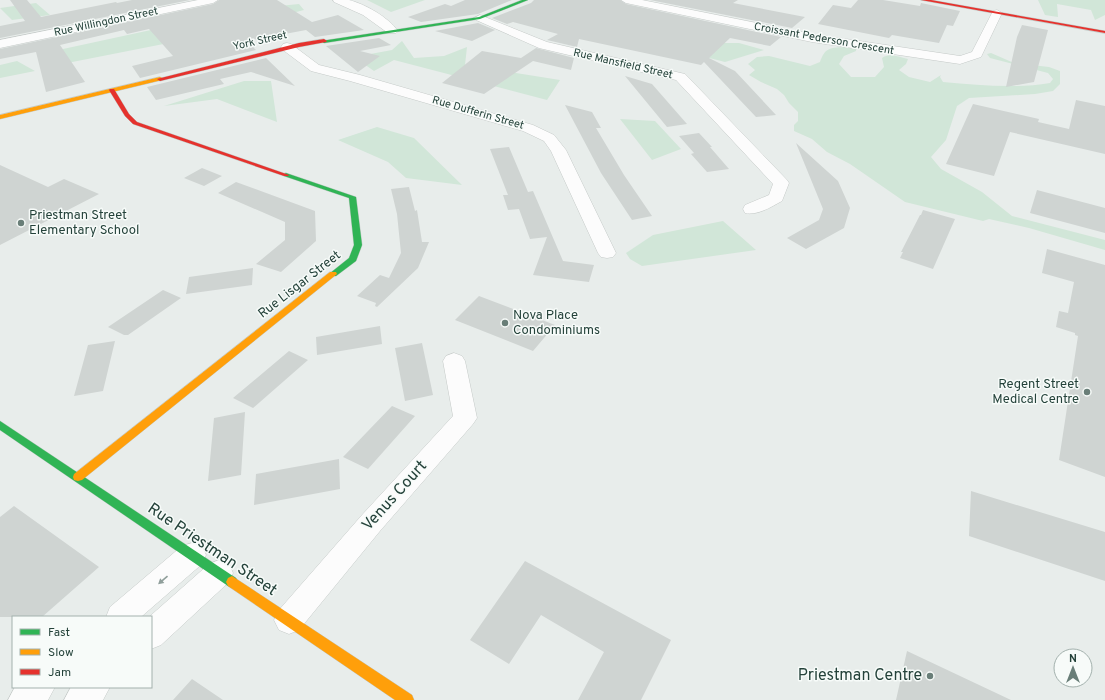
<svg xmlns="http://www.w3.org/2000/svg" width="1105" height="700" viewBox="0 0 1105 700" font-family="Overpass,sans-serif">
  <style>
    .green { fill: #d1e6d8 }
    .building { fill: #cfd4d2 }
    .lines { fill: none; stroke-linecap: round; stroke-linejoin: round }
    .street-casing { stroke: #c5cac8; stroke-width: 1 }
    .fast-casing { stroke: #c3cbc8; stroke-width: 1 }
    .slow-casing { stroke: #c3cbc8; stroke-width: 1 }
    .jam-casing { stroke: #c3cbc8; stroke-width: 1 }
    .street { fill: #fcfcfc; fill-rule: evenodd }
    .fast { fill: #30b455; fill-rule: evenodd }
    .slow { fill: #ff9f0a; fill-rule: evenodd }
    .jam { fill: #e5322d; fill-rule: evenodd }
    .oneway { fill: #909f9b }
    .poi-dot { fill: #697e78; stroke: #f7fbf9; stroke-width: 1.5 }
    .labels { text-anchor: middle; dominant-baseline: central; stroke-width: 3; stroke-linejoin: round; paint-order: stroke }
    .far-street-label { font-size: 11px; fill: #24423a; stroke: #f7fbf9 }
    .poi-label { font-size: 13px; fill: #24423a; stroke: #f7fbf9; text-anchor: start }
    .street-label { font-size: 13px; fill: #24423a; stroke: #f7fbf9 }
    .near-street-label { font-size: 16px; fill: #24423a; stroke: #f7fbf9 }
    .near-poi-label { font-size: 16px; fill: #24423a; stroke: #f7fbf9; text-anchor: end }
  </style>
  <rect width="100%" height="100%" fill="#e8edeb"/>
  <path class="green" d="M367,0H425L391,12Z
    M1038,0H1105V15L1095,20L1091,10L1057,4L1058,17L1045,15Z
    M36,3L50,15L12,20L0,8Z
    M299,4L304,10L199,37L47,67L63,49L248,9Z
    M402,41L414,58L444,56L467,47L465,65L560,80L547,100L394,60L374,71L354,57L392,50Z
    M698,43H739L764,50L725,62L686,52Z
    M844,47L856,48V51L844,56L839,64L851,77H875L884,67L882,58C889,52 900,57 908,59L906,64L899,70L909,77L930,82L941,75L940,77L943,82C979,85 1015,89 1050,83L1053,79L1048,73L990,58L987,54L991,53L1014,63L1049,67L1060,71V84L1053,91L1035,94L969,98L957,106L946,140L931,157L941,169L982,192L1012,216L1105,240V250L1029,228L989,219L983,221L905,202L850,164L827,152L812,139L794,131V125L798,121V112L789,103L784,95L777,89L761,82L749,75L755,70L748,64L757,57L769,56L810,66L820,62C825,48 829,48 844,47Z
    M17,61L35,71L0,78V65Z
    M244,81H271L277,122L217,99L164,106Z
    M620,119L655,121L681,149L652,160Z
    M377,127L414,138L462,185L406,178L388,162L338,140Z
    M723,221L756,250L642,266L630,259L626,253L653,235Z"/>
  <path class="building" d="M10,0H27L41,17L116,2L117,3L132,0H190L0,38V26L25,21Z
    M219,0H277L312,22L338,15L364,30L315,37L306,30L247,41L256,50L140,78L132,66L173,56L149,29L127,34L124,30L60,45L85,82L46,92L36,52L0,59V49L213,4Z
    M465,0H512L478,14L421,22L408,17L445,4L451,6Z
    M534,0H620L626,4L781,37L770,46L730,38L709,58L735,71L776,115L756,117L704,62L701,65L579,39L577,47L547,40L558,34L513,22L507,24L492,18L531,3Z
    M650,0H738L733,3L805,17L792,28Z
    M858,0H883L920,6L921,3L960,11L953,26L947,25L939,43L892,35L889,38L818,24L833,5L851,8Z
    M478,23L495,30L472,41L435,31Z
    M1022,25L1048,30L1034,82L1006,87L1017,37Z
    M379,38L391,45L360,51L380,56L358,72L326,46Z
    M536,48L574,58L571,70L533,61L484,94L442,83L482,51L521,58Z
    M266,58L295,86L251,72L220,79L224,84L156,100L147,87Z
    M625,76L652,84L687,124L667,127Z
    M1076,100L1105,106V154L1010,132L994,176L946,164L973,104L1039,119L1038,122L1069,129Z
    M565,105L592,112L601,128H596L624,175L652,216L632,220L601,173Z
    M699,133L712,147H710L729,169L707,172L691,154L694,153L679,136Z
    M796,143L838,181L850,208L844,228L806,249L787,238L819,220L823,209Z
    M509,147L528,192L533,191L563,261L594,265L589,282L533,275L547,237L530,239L519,209L508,210L503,195H508L490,149Z
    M0,165L48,187L64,179L99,194L0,245Z
    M202,168L222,176L204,186L184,178Z
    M236,182L315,211L316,241L281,272L256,264L285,240V222L218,193Z
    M409,187L415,211L417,210L422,242H429L418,268L377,307L375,306L376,303L357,296L380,275L389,278L401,253L397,214L391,189Z
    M1037,190L1105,208V233L1030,213Z
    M923,210L955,219L933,269L900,258L903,252H901L920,215H921Z
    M1047,249L1105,265V477L1059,460L1078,336L1075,335V333L1056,327L1059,311L1068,313L1074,282L1042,273Z
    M253,268L252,285L186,294L189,277Z
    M163,290L181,298L128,335H124L108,327Z
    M479,296L555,325L533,351L455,320Z
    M380,326L382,344L317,355L316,337Z
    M115,341L103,391L74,396L88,345Z
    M422,343L433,395L405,401L395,348Z
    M289,351L308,360L253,408L233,398Z
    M392,406L415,416L368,469L343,457Z
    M245,412L241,475L208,481L214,418Z
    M339,459L340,489L254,505L256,474Z
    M971,491L1105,532V581L969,536Z
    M14,506L99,567L42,617H0V517Z
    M525,561L671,640L641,700H578L604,652L541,615L509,664L470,640Z
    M907,651L1011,700H896Z
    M192,679L223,700H173Z"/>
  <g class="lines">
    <defs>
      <path id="street" d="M198,0H218L213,3L0,48V40Z
        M333,0C338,0 344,0 349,0C365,4 388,17 398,31L396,33H388L363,15L334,2Z
        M621,0H642L812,34L960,56L972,52L993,11L997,10L1002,13L981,57L960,64L812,42L626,3Z
        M480,15L547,42L685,74L787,180L789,183L782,201C771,207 757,216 745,213L743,209L745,205L769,195L773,184L676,80L539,48L476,20L474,18Z
        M287,43L291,44L319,65L360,75L533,125L554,135L566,150L616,253L613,257L607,258L601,257L598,253L551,151L544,141L523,131L350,81L311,71L283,50L281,47L283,44Z
        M454,353L462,356L465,361L477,418L473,424L380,531L299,630L289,634L279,630L274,620L279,610L362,515L453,416L443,361L446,356Z
        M192,543L202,546L206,555L202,564L141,617H106L110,607L182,546Z
        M219,560L229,564L233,573L229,582L161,645L151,649V617H149L209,564Z
        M15,687H55L48,700H8Z
        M71,687H110L103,700H64Z"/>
      <path id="fast" d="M522,0H528L480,19L324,43L321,41L479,17Z
        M286,173L356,197L362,245L356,261L336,276H330L329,274L349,258L354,245L349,198L284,176V174Z
        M0,421L236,578L238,582L236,586L232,588L228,586L0,430Z"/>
      <path id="slow" d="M160,77L162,78V80L0,119V115Z
        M330,272H336L337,274L82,480L78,481L74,480L73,477L74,474Z
        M232,576L412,695L414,700H395L228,586L226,582L228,578Z"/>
      <path id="jam" d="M921,0H931L1105,31V33Z
        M324,39L327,41L326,42L299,47L160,81L157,79L299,43Z
        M110,89H114L129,114L137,122L289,175L288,176H284L133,124L125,116L109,90Z"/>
    </defs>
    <use href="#street" class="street-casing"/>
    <use href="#fast" class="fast-casing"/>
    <use href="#slow" class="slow-casing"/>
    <use href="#jam" class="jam-casing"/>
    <use href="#street" class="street"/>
    <use href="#fast" class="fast"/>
    <use href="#slow" class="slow"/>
    <use href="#jam" class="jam"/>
  </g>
  <defs><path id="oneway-solid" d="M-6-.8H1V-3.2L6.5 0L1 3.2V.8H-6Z"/></defs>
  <use class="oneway" href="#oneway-solid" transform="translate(163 580) rotate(139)"/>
  <g class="poi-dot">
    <circle cx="21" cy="223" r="4"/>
    <circle cx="505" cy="323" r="4"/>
    <circle cx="1087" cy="392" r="4"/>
    <circle cx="930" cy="676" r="4"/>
  </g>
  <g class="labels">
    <g class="far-street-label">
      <text transform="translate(106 22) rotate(-12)">Rue Willingdon Street</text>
      <text transform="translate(824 39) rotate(10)">Croissant Pederson Crescent</text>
      <text transform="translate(260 41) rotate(-13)">York Street</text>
      <text transform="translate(623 64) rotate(13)">Rue Mansfield Street</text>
      <text transform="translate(478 113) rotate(16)">Rue Dufferin Street</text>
    </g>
    <g class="poi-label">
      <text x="29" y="216">Priestman Street<tspan x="29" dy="15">Elementary School</tspan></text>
      <text x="513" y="316">Nova Place<tspan x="513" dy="15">Condominiums</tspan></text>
      <text x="1079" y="385" text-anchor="end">Regent Street<tspan x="1079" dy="15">Medical Centre</tspan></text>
    </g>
    <g class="street-label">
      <text transform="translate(300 285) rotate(-38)">Rue Lisgar Street</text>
    </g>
    <g class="near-street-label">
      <text transform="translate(395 496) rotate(-48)">Venus Court</text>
      <text transform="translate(212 550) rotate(34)">Rue Priestman Street</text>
    </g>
    <g class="near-poi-label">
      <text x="922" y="676">Priestman Centre</text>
    </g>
  </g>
  <rect x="12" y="616" width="140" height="72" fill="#f7fbf9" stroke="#a3b1ad"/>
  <rect x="20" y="629" width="20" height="6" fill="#30b455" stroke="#a3b1ad"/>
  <text x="48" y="636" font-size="12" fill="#24423a">Fast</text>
  <rect x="20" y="649" width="20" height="6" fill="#ff9f0a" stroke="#a3b1ad"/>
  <text x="48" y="656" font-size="12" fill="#24423a">Slow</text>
  <rect x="20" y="669" width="20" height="6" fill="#e5322d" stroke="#a3b1ad"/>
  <text x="48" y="676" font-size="12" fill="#24423a">Jam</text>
  <g transform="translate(1073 668)"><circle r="19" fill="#f7fbf9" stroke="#a3b1ad"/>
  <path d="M0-3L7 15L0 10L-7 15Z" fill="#697e78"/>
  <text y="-6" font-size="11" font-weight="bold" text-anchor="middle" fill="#24423a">N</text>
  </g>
</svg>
